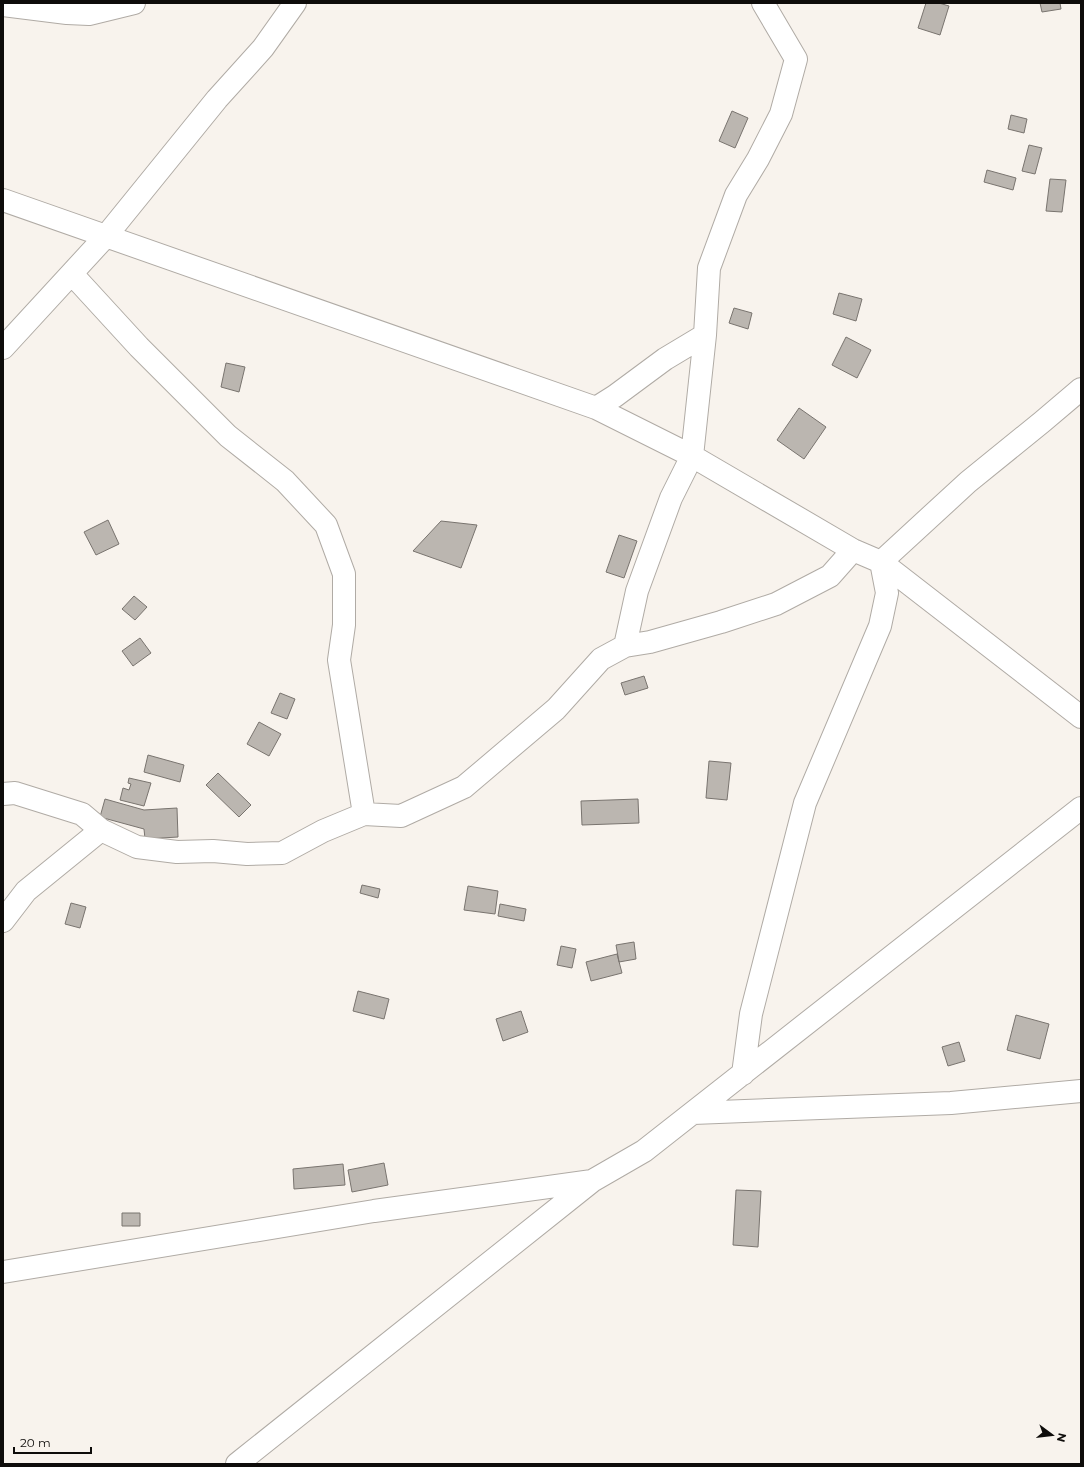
<svg xmlns="http://www.w3.org/2000/svg" width="1084" height="1467" viewBox="0 0 1084 1467" font-family="Montserrat,sans-serif">
  <style>
    .building { fill: #bbb6b0; stroke: #79746f }
    .lines { fill: none; stroke-linecap: round; stroke-linejoin: round }
    .street-casing { stroke: #b0aba5; stroke-width: 24 }
    .street { stroke: #fff; stroke-width: 22 }
  </style>
  <rect width="100%" height="100%" fill="#f8f3ed"/>
  <path class="building" d="M926,3H939L949,6L940,35L918,28Z
    M1040,3H1060L1061,9L1042,12Z
    M732,111L748,118L735,148L719,141Z
    M1011,115L1027,119L1024,133L1008,129Z
    M1029,145L1042,148L1035,174L1022,171Z
    M987,170L1016,178L1013,190L984,182Z
    M1050,179L1066,180L1062,212L1046,211Z
    M839,293L862,299L856,321L833,314Z
    M734,308L752,313L748,329L729,323Z
    M846,337L871,350L857,378L832,365Z
    M226,363L245,367L239,392L221,387Z
    M799,408L826,427L804,459L777,440Z
    M108,520L119,544L96,555L84,532Z
    M441,521L477,525L461,568L413,551Z
    M619,535L637,541L624,578L606,572Z
    M134,596L147,607L135,620L122,609Z
    M140,638L151,653L133,666L122,651Z
    M644,676L648,688L625,695L621,683Z
    M280,693L295,699L287,719L271,713Z
    M259,722L281,734L269,756L247,744Z
    M148,755L184,765L180,782L144,772Z
    M709,761L731,763L727,800L706,798Z
    M218,773L251,805L239,817L206,785Z
    M129,778L151,783L144,806L120,800L123,788L129,790L131,784L128,783Z
    M105,799L144,810L177,808L178,837L145,839L144,829L100,817Z
    M638,799L639,823L582,825L581,801Z
    M362,885L380,889L378,898L360,893Z
    M468,886L498,891L495,914L464,910Z
    M71,903L86,907L80,928L65,924Z
    M500,904L526,909L524,921L498,916Z
    M634,942L636,959L619,962L616,945Z
    M561,946L576,949L572,968L557,965Z
    M617,954L622,973L591,981L586,962Z
    M358,991L389,999L384,1019L353,1011Z
    M521,1011L528,1032L503,1041L496,1019Z
    M1016,1015L1049,1024L1040,1059L1007,1050Z
    M959,1042L965,1061L948,1066L942,1047Z
    M384,1163L388,1185L352,1192L348,1170Z
    M343,1164L345,1185L294,1189L293,1169Z
    M736,1190L761,1191L758,1247L733,1245Z
    M122,1213H140V1226H122Z"/>
  <g class="lines">
    <defs>
      <path id="street" d="M3,5L67,13L89,14L134,3
        M3,200L596,408L692,456L853,550L881,562L1081,717
        M72,274L139,347L228,436L285,481L326,525L344,574V625L339,660L364,814
        M3,348L106,236L217,99L263,48L295,3
        M596,408L615,396L665,359L705,335
        M625,646L637,591L671,498L692,456L705,335L709,268L736,195L758,159L781,114L796,59L763,3
        M3,794L15,793L82,814L101,830L137,847L177,852L213,851L247,854L282,853L323,831L364,814L401,816L464,787L556,709L601,659L625,646L650,642L721,622L776,604L830,576L853,550
        M3,921L26,891L101,830
        M743,1074L751,1014L805,803L880,626L887,593L881,562L968,482L1042,422L1081,389
        M693,1113L951,1103L1081,1091
        M3,1272L374,1211L592,1181L644,1151L1081,808
        M237,1464L591,1182"/>
    </defs>
    <use href="#street" class="street-casing"/>
    <use href="#street" class="street"/>
  </g>
  <rect width="1084" height="1467" fill="none" stroke="#0e0c0a" stroke-width="8"/>
  <g transform="translate(1052 1435) rotate(105)" stroke="#f8f3ed" stroke-width="3" paint-order="stroke">
  <path d="M0-3L7 15L0 10L-7 15Z" fill="#0e0c0a"/>
  <text y="-6" font-size="11" font-weight="bold" text-anchor="middle" fill="#0e0c0a">N</text>
  </g>
  <path d="M14 1447v6h77v-6" fill="none" stroke="#0e0c0a" stroke-width="2"/>
  <text x="20" y="1447" font-size="12" fill="#0e0c0a" stroke="#f8f3ed" stroke-width="3" paint-order="stroke">20 m</text>
</svg>
